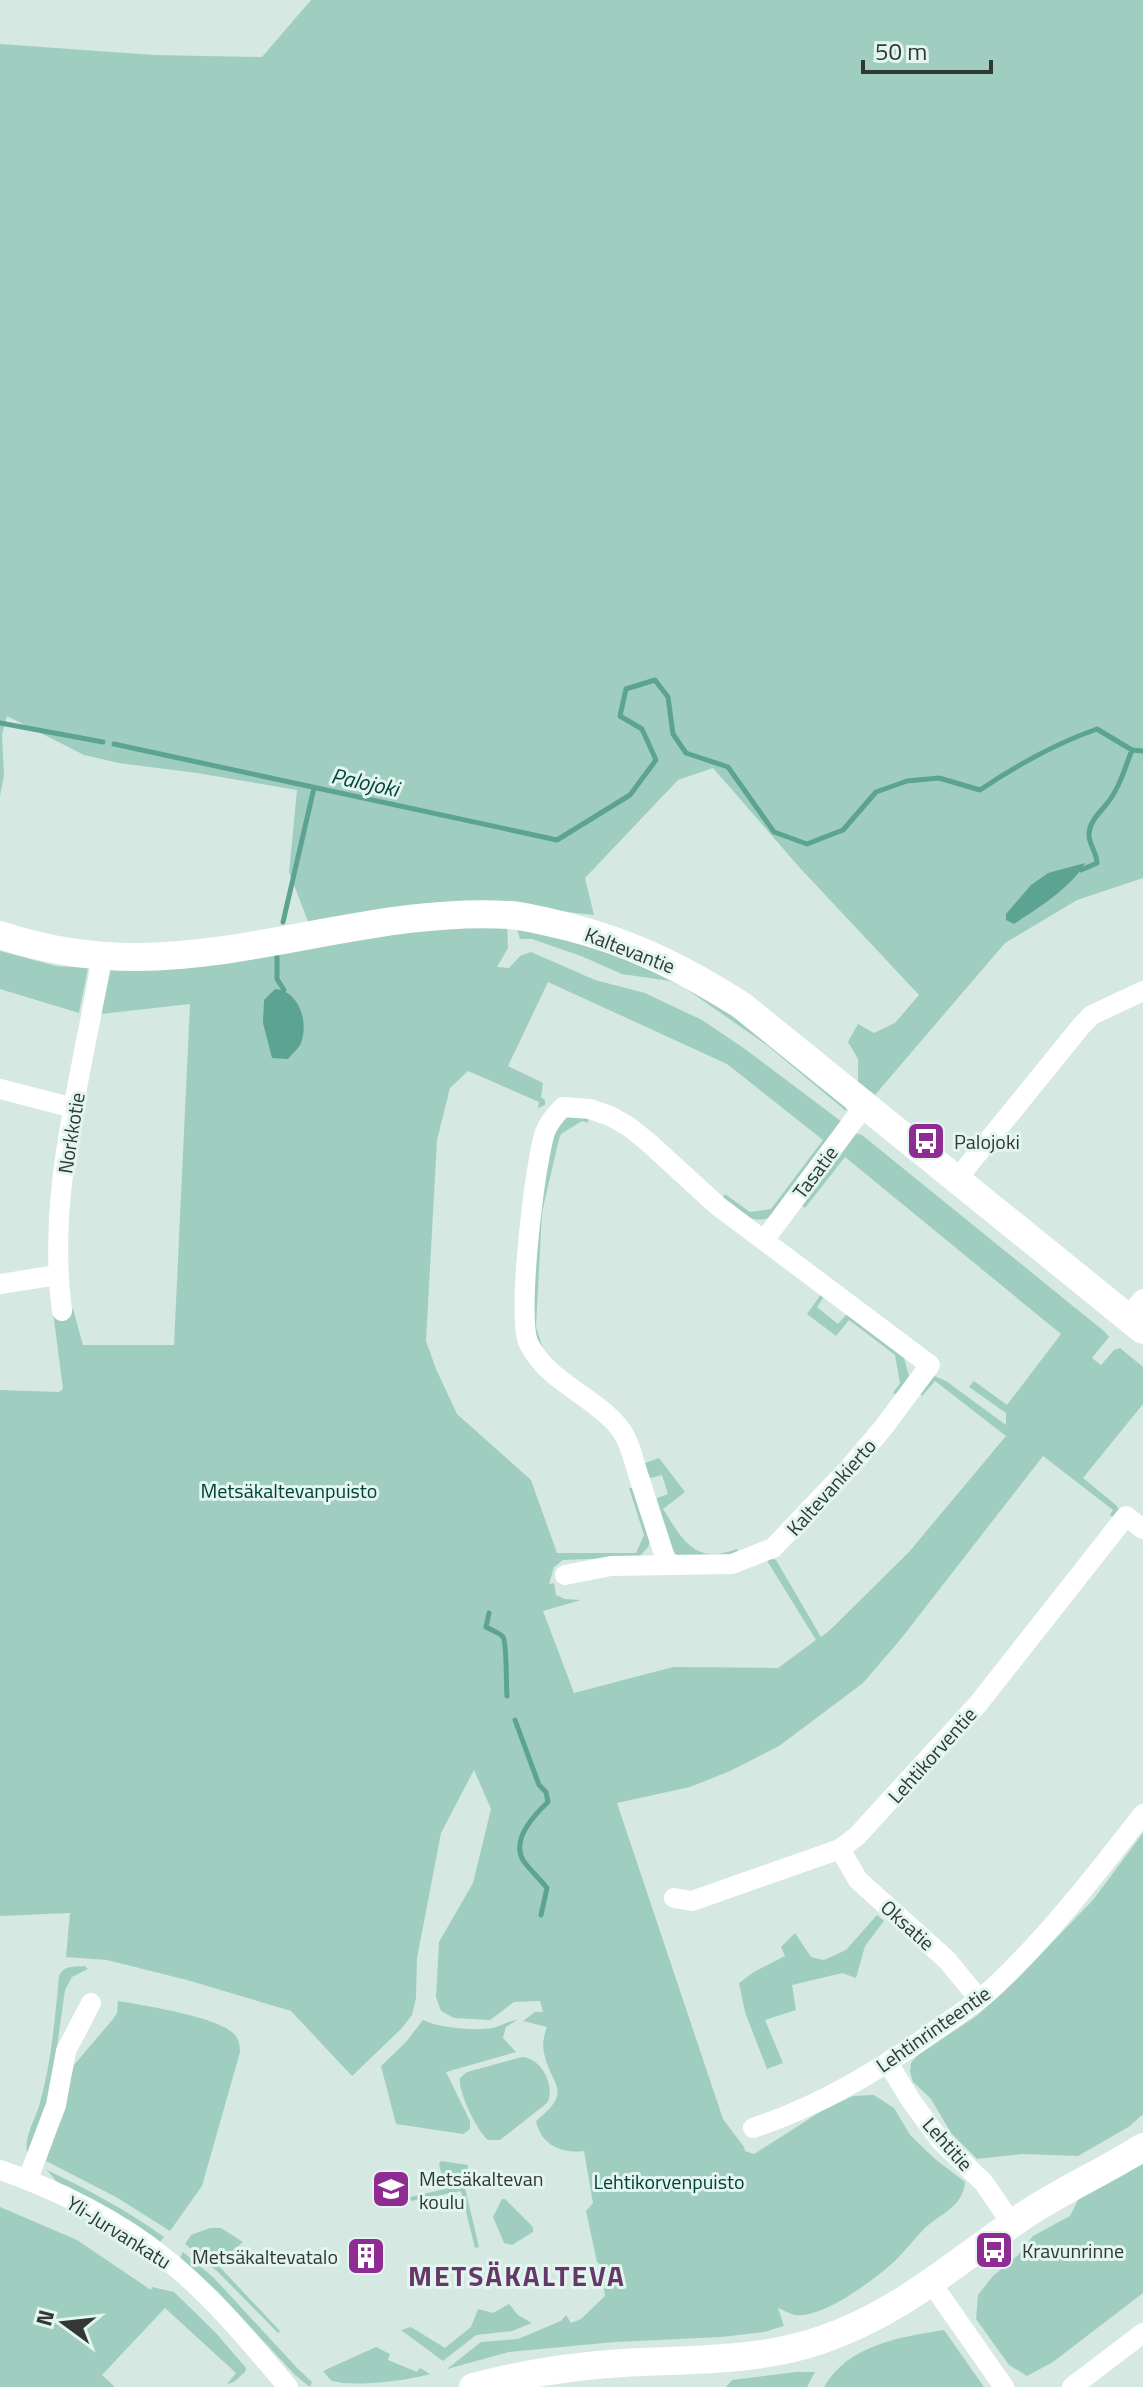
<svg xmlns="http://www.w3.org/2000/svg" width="1143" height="2387" viewBox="0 0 1143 2387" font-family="'Titillium Web',sans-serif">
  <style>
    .green { fill: #9fcec0 }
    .water { fill: #5ca391 }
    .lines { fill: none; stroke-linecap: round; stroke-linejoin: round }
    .stream { stroke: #5ca391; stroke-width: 5 }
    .street { stroke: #fff; stroke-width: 20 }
    .secondary { stroke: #fff; stroke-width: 28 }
    .labels { text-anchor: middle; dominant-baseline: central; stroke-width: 6; stroke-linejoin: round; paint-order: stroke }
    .street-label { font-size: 20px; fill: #313836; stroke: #e2f5ef }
    .poi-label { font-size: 20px; fill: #313836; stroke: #e2f5ef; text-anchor: start }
    .park-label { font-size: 20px; fill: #004135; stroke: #e2f5ef }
    .water-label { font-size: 22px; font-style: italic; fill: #034539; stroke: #e2f5ef }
    .district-label { font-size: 28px; font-weight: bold; letter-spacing: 2px; fill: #673769; stroke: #e2f5ef }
  </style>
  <rect width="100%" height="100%" fill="#d5e8e2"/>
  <path class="green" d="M311,0H1143V878L1077,900L1005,943L875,1095L858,1082V1059L848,1042L858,1024L874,1033L895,1023L919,995L800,868L713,768L678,780L585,878L594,915L524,907L309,924L289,872L297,790L197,773L119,763L84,755L7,716L2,735L4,775L0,796V44L154,55L262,57Z
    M507,923L508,948L497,967L509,968L520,956L531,952L595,980L645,993L702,1020L745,1049L842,1122L773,1216C752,1227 738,1211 721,1200L725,1194L750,1212L771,1209L823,1140L727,1064L548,982L508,1066L543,1083L541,1097L545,1100V1105L538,1108L539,1102L468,1071L450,1088L437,1140L426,1341L436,1369L457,1414L531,1480L557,1553H636L644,1535L629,1488H635L650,1541L648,1547L639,1557L563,1560L554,1567L549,1584L554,1583L556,1595L565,1599L581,1600L543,1611L574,1693L673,1667L778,1668L816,1640L766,1559L770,1558L776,1560L821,1637L829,1631L909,1552L1006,1436L935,1381L922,1396L919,1392L932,1375L946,1381L1006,1425V1413L969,1387L974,1381L1007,1405L1061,1334L845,1157L805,1208L801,1205L854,1133L862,1135L1105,1332L1109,1337L1092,1358L1101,1365L1114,1350L1120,1348L1143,1367V1404L1083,1478L1116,1505L1120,1511L1114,1518L1110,1515L1113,1510L1043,1456L900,1640L863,1683L779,1746L730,1771L690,1787L617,1803L723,2119L744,2147L745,2151L754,2154L820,2112L853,2096L874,2095L894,2108L910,2135L935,2159L965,2182C963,2208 938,2214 922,2231C913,2240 906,2250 897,2259C877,2278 823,2319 795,2315C790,2314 783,2310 778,2308L784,2326L764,2332L721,2337L615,2342L509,2352L447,2369L481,2342L518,2339L561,2321L566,2315L571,2323L581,2319L605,2296L601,2265L597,2262L586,2211L593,2203L584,2151C562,2154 541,2145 536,2121C574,2090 552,2088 544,2053C542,2044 544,2035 547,2027L523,2021L535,2012H543L540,2001L514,2002L490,2020L454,2018L441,2011L436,1997L439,1942L473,1883L491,1809L474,1770L441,1833L417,1958L416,1998L412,2015L401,2029L352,2076L291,2011L187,1980L107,1960L66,1957L70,1913L0,1916V1390L59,1392L63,1389L53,1312L73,1309L83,1345H174L190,1004L101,1014L111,969L354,935Z
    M517,929L615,949L728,1007L846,1105V1111L768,1046L685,988L670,981L622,974L581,956L532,939H520Z
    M0,951L56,966L88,968L79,1013L0,989Z
    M571,1116L588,1117V1123L582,1121L561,1134L559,1139L542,1212L536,1327L542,1346L539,1347L535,1340L533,1293L537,1218L555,1131L565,1118Z
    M822,1293L823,1298L817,1307L838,1324L846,1315H851L904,1358L909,1376L898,1395L893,1393L900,1383L895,1355L849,1320L836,1336L807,1314Z
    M659,1458L685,1492L663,1509C683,1540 694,1565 737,1549L740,1554L683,1557L676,1554L672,1550L655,1501L657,1498L668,1494L662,1475L651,1478L647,1477L643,1464Z
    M1143,1833V2114L1130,2126L1078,2156L1022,2154L977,2159L951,2133L931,2099L913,2082L910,2072L911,2063L917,2056L978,2015L1018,1978L1093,1900Z
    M877,1915L884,1921L865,1946L856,1978L842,1973L792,1985L796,2010L765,2020L783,2063L767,2069L745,2012L739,1983L754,1972L785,1956L781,1947L795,1933L811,1957L824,1960L846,1950Z
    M85,1966L88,1969L72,1977L65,1990L50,2096L28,2153C22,2141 35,2120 39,2106C51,2065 55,2019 59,1976C64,1965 74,1967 85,1966Z
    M118,2001C142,2005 219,2017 234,2034C239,2039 240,2045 240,2052L202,2186L170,2231L116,2197L46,2161L74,2065L113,2019L117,2013Z
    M423,2020C439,2028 474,2031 493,2028C501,2026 508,2021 517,2020L506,2027L503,2038L516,2052L446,2072L470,2121V2129L463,2134L396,2124L381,2066L406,2042Z
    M522,2057C542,2058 556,2087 547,2103L500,2140H488C477,2131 458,2092 460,2078L467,2072Z
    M441,2161L468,2165L465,2188L479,2247L475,2248L461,2191L411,2201L410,2197L445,2189L439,2164Z
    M1143,2164V2293L1053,2362L1027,2376L1009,2365L976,2319L978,2295L993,2276L1018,2255L1033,2236L1070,2216L1079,2198Z
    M47,2170C88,2190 127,2210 164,2237L160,2242L58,2183Z
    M502,2199H505L533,2227V2232L512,2245L504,2243L493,2217Z
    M0,2207L77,2240L151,2290L152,2287L174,2292L215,2332L246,2368L245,2372L234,2382L227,2384L236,2373L165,2308L102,2375L115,2387H0Z
    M210,2228H221L243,2242L217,2264L280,2331L278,2333L217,2271L185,2244L191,2235Z
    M183,2252L214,2278L298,2369L312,2382L310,2387L295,2375L218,2292L180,2258Z
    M509,2304L518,2315L532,2323L512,2331L476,2335L443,2361L401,2330L411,2327L445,2348L471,2327L478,2309L493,2313Z
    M944,2330L984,2387H824C848,2345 900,2337 944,2330Z
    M376,2347L390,2354L388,2360L417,2372L420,2368L430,2374C406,2381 355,2387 332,2381C328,2378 326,2374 323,2371Z
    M796,2372H815L807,2387H726L732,2380Z"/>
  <path class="water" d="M1085,863C1070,889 1039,907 1014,924L1006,920V914L1031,885L1048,873Z
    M275,989C299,991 309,1021 301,1043C299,1048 292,1054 288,1059L272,1058L263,1023L264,1000Z"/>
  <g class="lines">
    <path class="stream" d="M0,723L103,742
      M114,744L557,840L630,795L656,760L642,729L620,716L626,689L655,680L668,697L673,734L686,753L728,767L774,832L807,844L843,830L876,792L907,781L939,778L980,790C1017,765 1054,744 1097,729L1132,750L1143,751
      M1081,870L1097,863C1097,852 1088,844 1089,833C1090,822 1098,814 1105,806C1119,790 1124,770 1132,750
      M283,922L314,788
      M277,957V979L284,990
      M489,1613L486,1627C491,1630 500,1633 503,1637C507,1642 506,1686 507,1696
      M515,1720L539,1785L546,1792L548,1802C533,1816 509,1842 525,1863C532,1872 540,1879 547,1888L541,1915"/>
    <path class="street" d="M0,1089L74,1108
      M957,1179L1082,1025L1092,1015L1143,991
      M765,1239L865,1105
      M0,1284L57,1275
      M62,1311C46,1192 83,1073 102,956
      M1127,1318L1143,1299
      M565,1575L611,1566L732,1564L773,1548L850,1467L883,1428L930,1365L718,1206L648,1142L628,1126L610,1116L590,1109L563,1107C555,1115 549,1122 545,1132C535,1162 516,1319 529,1344C547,1381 593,1396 618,1426C630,1440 633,1460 639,1477C648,1506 658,1535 667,1564
      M840,1849L858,1880L947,1960L979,1999
      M674,1898L692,1901L840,1849L857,1836L978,1704L1126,1516L1143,1529
      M888,2063L910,2099L939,2139L984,2183L1012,2224
      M753,2128C820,2106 879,2070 936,2030C956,2016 977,2003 995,1986C1050,1934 1097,1873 1143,1814
      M0,2170C56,2189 120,2221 166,2259C212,2296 250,2342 288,2387
      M28,2179L56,2105L66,2051L91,2003
      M932,2284L1004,2387
      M1072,2387L1143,2333"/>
    <path class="secondary" d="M0,935C45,950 90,957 137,957C263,956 385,907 511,915C529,917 547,922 565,926C633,943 682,968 741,1005L1143,1330
      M473,2387C523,2374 572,2366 623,2363C689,2359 758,2362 821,2340C901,2313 954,2263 1022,2217C1060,2191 1104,2172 1143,2147"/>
  </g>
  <defs>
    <symbol id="bus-square" viewBox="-11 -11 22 22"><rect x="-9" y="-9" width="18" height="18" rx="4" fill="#8e2c93" stroke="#e2f5ef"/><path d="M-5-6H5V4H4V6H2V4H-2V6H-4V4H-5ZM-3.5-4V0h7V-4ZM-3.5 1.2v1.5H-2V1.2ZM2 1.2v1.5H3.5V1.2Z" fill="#fff"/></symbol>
    <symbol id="school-square" viewBox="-11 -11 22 22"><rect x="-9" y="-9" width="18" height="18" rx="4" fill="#8e2c93" stroke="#e2f5ef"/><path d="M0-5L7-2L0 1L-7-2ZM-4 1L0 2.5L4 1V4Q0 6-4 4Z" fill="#fff"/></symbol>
    <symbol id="building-square" viewBox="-11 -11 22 22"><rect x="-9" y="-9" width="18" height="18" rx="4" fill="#8e2c93" stroke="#e2f5ef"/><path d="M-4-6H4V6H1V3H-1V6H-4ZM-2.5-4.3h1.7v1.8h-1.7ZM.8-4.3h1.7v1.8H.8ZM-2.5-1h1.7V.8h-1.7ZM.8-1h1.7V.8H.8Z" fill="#fff"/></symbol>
  </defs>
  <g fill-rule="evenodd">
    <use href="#bus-square" x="904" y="1119" width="44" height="44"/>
    <use href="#school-square" x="369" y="2167" width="44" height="44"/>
    <use href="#bus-square" x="972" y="2228" width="44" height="44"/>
    <use href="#building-square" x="344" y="2234" width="44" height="44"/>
  </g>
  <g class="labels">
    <g class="street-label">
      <text transform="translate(630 950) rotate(21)">Kaltevantie</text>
      <text transform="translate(71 1133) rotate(-81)">Norkkotie</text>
      <text transform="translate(815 1172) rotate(-53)">Tasatie</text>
      <text transform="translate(831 1487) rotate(-48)">Kaltevankierto</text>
      <text transform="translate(932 1755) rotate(-48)">Lehtikorventie</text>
      <text transform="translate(908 1925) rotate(42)">Oksatie</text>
      <text transform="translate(933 2029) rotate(-35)">Lehtinrinteentie</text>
      <text transform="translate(948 2144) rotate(48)">Lehtitie</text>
      <text transform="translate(119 2232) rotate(32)">Yli-Jurvankatu</text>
    </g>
    <g class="poi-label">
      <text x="954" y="1141">Palojoki</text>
      <text x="419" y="2178">Metsäkaltevan<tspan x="419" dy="23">koulu</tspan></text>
      <text x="1022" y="2250">Kravunrinne</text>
      <text x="338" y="2256" text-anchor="end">Metsäkaltevatalo</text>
    </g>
    <g class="park-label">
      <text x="289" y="1490">Metsäkaltevanpuisto</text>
      <text x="669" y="2181">Lehtikorvenpuisto</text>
    </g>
    <g class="water-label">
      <text transform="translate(365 782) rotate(12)">Palojoki</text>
    </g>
    <g class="district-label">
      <text x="517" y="2275">METSÄKALTEVA</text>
    </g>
  </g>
  <g transform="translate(64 2323) rotate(285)" stroke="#e2f5ef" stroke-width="6" paint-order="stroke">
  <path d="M0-6L14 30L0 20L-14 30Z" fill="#313836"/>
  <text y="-12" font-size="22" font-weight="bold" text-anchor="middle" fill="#313836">N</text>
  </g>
  <path d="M863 60v12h128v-12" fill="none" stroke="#313836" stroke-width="4"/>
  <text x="875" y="60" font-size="24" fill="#313836" stroke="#e2f5ef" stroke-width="6" paint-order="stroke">50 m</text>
</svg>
